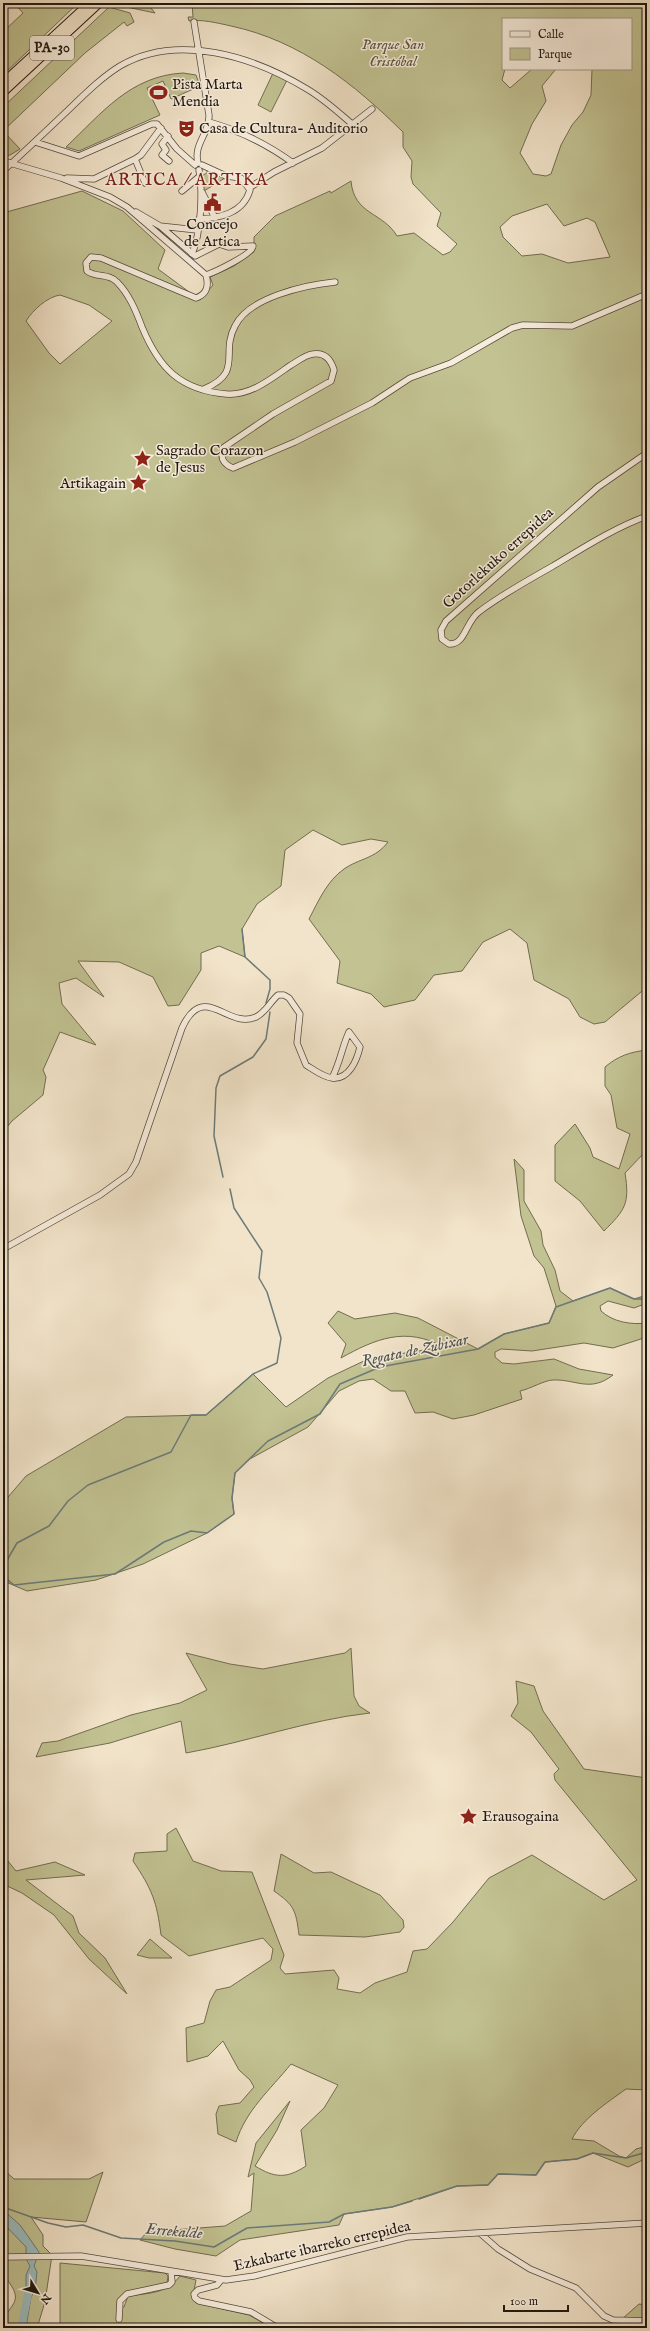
<svg xmlns="http://www.w3.org/2000/svg" width="650" height="2331" viewBox="0 0 650 2331" font-family="'IM FELL English',serif">
  <style>
    .green { fill: #c2c292; stroke: #716d51; fill-rule: evenodd }
    .water { fill: #9dbdbf; stroke: #6b7b79 }
    .lines { fill: none; stroke-linecap: round; stroke-linejoin: round }
    .stream { stroke: #6b7b79; stroke-width: 1.5 }
    .river { stroke: #9dbdbf; stroke-width: 8 }
    .minor-casing { stroke: #544b3e; stroke-width: 7 }
    .highway-casing { stroke: #201810; stroke-width: 10 }
    .minor { stroke: #f7eddd; stroke-width: 5.5 }
    .highway { stroke: #f2e4ca; stroke-width: 8 }
    .labels { text-anchor: middle; dominant-baseline: central; stroke-width: 3; stroke-linejoin: round; paint-order: stroke }
    .shield { fill: #f7eddd; stroke: #60584e; stroke-width: 1 }
    .shield-label { font-size: 14px; font-weight: bold; fill: #201810 }
    .park-label { font-size: 15px; font-style: italic; fill: #59543e; stroke: #f7eddd }
    .poi-label { font-size: 15px; fill: #201810; stroke: #f7eddd; text-anchor: start }
    .street-label { font-size: 15px; fill: #201810; stroke: #f7eddd }
    .water-label { font-size: 16px; font-style: italic; fill: #4c524d; stroke: #f7eddd }
    .quarter-label { font-size: 17px; letter-spacing: 1px; fill: #7a1f14; stroke: #f7eddd }
  </style>
  <rect width="100%" height="100%" fill="#f2e4ca"/>
  <filter id="stains"><feTurbulence type="fractalNoise" baseFrequency=".005" numOctaves="4"/><feColorMatrix values="0 0 0 0 .2 0 0 0 0 .09 0 0 0 0 .02 0 0 0 .5 -.17"/></filter>
  <radialGradient id="worn" r=".72"><stop offset=".6" stop-color="#630" stop-opacity="0"/><stop offset="1" stop-color="#630" stop-opacity=".3"/></radialGradient>
  <path class="green" d="M14,3H78L3,75V32L23,13Z
    M108,3H147L155,13Z
    M192,3H647V987L605,1022L594,1024L580,1017L569,999L534,980L527,943L510,929L483,942L462,971L434,975L415,1000L384,1007L371,994L337,983L340,961L309,919C319,900 327,881 344,869C360,858 375,859 388,842L371,839L342,845L313,830L285,850L281,886L257,904L242,929L245,957L219,946L201,953V970L179,1005L168,1006L153,977L119,962L78,961L104,997L76,978L59,983L62,1004L96,1045L60,1032L43,1070L46,1077L43,1095L12,1121L3,1132V213L82,191L123,211L165,250L158,269L200,300L213,285L210,277L234,266L254,252V237L275,216L330,191L331,193L351,181C354,215 383,212 397,236L414,233L443,255L450,252L457,244L437,226L441,213L413,184L411,177L412,161L403,147V132C354,84 301,41 231,26C218,23 201,19 189,21L188,17H193ZM503,19H631V69H592L591,95L583,112L572,125L561,145L551,174L546,176L533,174L520,153L532,124L546,101L542,86L556,69H532L510,88L502,80L505,69H503ZM547,204L564,226L587,218L595,222L610,257L568,263L542,254L522,256L503,237L500,227L512,216ZM60,295L89,305L112,321L60,364L49,353L26,321C33,310 47,297 60,295Z
    M109,7L130,13L134,22L127,26L124,22L85,53L3,131L20,149L10,155L3,156V107Z
    M274,71L288,78L271,112L258,105Z
    M183,73L196,75L200,86L171,99L163,81L147,88L160,115L79,151L66,147C102,113 130,76 183,73Z
    M207,170L225,178L204,191L201,176L207,173Z
    M647,1050V1144L644,1153L625,1173C630,1204 625,1210 604,1231L580,1201L555,1181V1145L575,1124L590,1148L593,1157L619,1169L630,1134L617,1128L611,1095L605,1086V1067C618,1056 630,1052 647,1050Z
    M514,1159L524,1170V1201L541,1231L543,1245L555,1270L560,1291L573,1301L610,1288L634,1299L647,1295V1303L634,1308L608,1301L600,1306L601,1311C613,1322 631,1325 647,1323V1337L613,1348L584,1343L532,1351L501,1349L495,1352V1357L502,1363L514,1364L554,1359L579,1369L613,1375C590,1393 576,1379 553,1380C545,1380 530,1389 520,1391L522,1399L474,1415L453,1419L433,1412L415,1413L405,1391H391L373,1379L359,1381L339,1391L308,1427L248,1460L235,1473L232,1498L234,1514L207,1533L143,1564L96,1580L27,1591L6,1582L3,1583V1503L26,1476L126,1417L206,1415L253,1374L286,1407L328,1378L368,1359L443,1347C406,1326 375,1339 341,1358L346,1344L328,1323L338,1311L355,1319L395,1313L418,1318L478,1349L504,1334L549,1323L556,1306L544,1268L534,1256L521,1216Z
    M351,1648L354,1696L359,1706L370,1713C307,1720 248,1742 186,1753L181,1721L110,1743L36,1757L42,1743L58,1741L131,1715L180,1703L207,1690L186,1653L230,1664L263,1669L345,1653Z
    M516,1681L534,1686L543,1711L584,1769L647,1778V2090L626,2089C608,2102 582,2119 572,2139L594,2141L619,2156L626,2158L636,2149L647,2146V2158L628,2167L593,2153L577,2159L545,2162L536,2175L498,2174L488,2185L457,2186L392,2207L344,2214L339,2225L240,2240L216,2256L175,2249L140,2240L147,2232L225,2226L251,2211L254,2173L248,2177L256,2143L290,2101L277,2130L255,2166C275,2178 286,2179 306,2166L301,2130L324,2108L338,2085L291,2064C270,2090 246,2110 236,2142L218,2134L216,2114L219,2106L240,2103L254,2087L250,2080L239,2070L223,2041L208,2056L187,2062L186,2028L204,2023L210,2001L216,1990L230,1987L271,1960L273,1949L263,1938L189,1956L161,1935C157,1902 152,1889 133,1861L135,1853L167,1851V1834L176,1828L193,1861L221,1871L252,1872L284,1955L280,1968L285,1974L334,1970L339,1978L337,1989L360,1993L375,1983L407,1972L413,1951L427,1949L453,1922L489,1878L532,1855L604,1900L637,1880L555,1780L554,1774L559,1769L531,1732L511,1716L518,1703Z
    M281,1854L314,1873L331,1872L380,1895L403,1920L404,1927L400,1932L365,1937L299,1935C296,1910 294,1905 274,1891Z
    M3,1855L16,1871L55,1862L85,1875L26,1880L73,1916L79,1933L105,1958L127,1994L89,1959L54,1915L22,1893L3,1884Z
    M150,1939L172,1958H149L137,1955Z
    M3,2169L14,2179H89L103,2172L86,2222L31,2217L43,2235V2246L52,2255L45,2302L37,2328H3C3,2303 31,2306 3,2275Z
    M60,2263L165,2273L168,2276L167,2283L127,2293L118,2307H124L128,2296C149,2293 166,2294 180,2276L196,2280L193,2296L196,2303L249,2315L272,2328H60Z
    M639,2304L647,2305V2328H627L622,2319Z"/>
  <path class="water" d="M3,2210L20,2225L39,2252L34,2266L37,2272L35,2290L31,2297L26,2328H21L26,2304V2275L30,2266L26,2259V2247L3,2223Z"/>
  <g class="lines">
    <path class="stream" d="M242,929L245,957L270,980V989L266,1003
      M223,1177L214,1136L216,1088L220,1076L253,1057L266,1039L270,1012
      M3,1576L14,1585L115,1574L164,1542L191,1531L207,1533L234,1514L232,1498L235,1473L268,1441L320,1414L340,1384L380,1367L478,1349L504,1334L549,1323L556,1307L610,1288L634,1299H647
      M3,1576L6,1562L17,1543L49,1526L68,1501L88,1485L171,1452L191,1415H206L253,1374L277,1363L281,1338L267,1292L259,1278L262,1251L234,1208L230,1189
      M419,2199L457,2186L488,2185L498,2174L536,2175L545,2162L577,2159L593,2153L626,2158L647,2152
      M3,2207L48,2223L66,2227L83,2225L121,2238L175,2241L214,2247L247,2228L329,2222L344,2214L392,2207L412,2201"/>
    <path class="river" d="M21,2328L28,2294"/>
    <defs>
      <path id="minor" d="M194,22L209,115C210,133 193,144 198,163
        M209,122C241,131 267,144 293,163
        M168,136L162,144L166,150L162,155L169,161
        M35,142L79,156L152,124H157L177,149L195,165
        M135,159L145,183
        M3,161L61,178L110,197L127,207L206,275C209,286 207,294 196,298L101,258L91,257L86,263L87,271C96,278 109,273 117,282C129,294 136,311 142,327C159,368 180,390 226,394C251,396 272,378 291,365C298,361 305,355 313,354C325,352 331,360 334,370L331,381L273,414L223,448C220,458 223,464 233,468L295,442L372,403L410,378L451,363L512,328L523,325L572,326L647,294
        M3,171C23,153 43,134 63,115C81,98 99,79 120,66C178,32 254,57 307,89C324,99 338,112 352,124
        M67,178L94,179L135,159L141,155L161,128
        M249,188L274,172L322,148L372,109
        M182,191L200,176
        M202,192L215,218
        M136,212L160,226L195,256L219,244L228,247L253,246C253,254 215,272 206,275
        M199,219C219,218 243,214 250,190L241,178L226,176L202,165
        M160,226L197,230
        M192,254C201,233 203,192 199,170
        M204,389C244,372 220,354 235,326C249,297 306,285 335,282
        M647,453L598,487L446,621L441,630L442,639L449,644C466,645 465,621 480,611C503,594 528,580 553,566C583,548 614,528 647,516
        M332,1078C340,1063 342,1047 349,1032
        M3,1249L100,1195L129,1174L136,1162L182,1028C204,980 227,1030 256,1017C266,1012 270,1002 278,995H284L289,998L300,1014L297,1043L306,1065C314,1070 323,1077 332,1078C349,1080 357,1060 360,1047L349,1032
        M481,2234L498,2249L530,2269L576,2288L604,2316L613,2320L647,2321
        M3,2257L81,2256L226,2280L254,2276L407,2237L647,2223
        M221,2280L217,2285L198,2290L194,2294L195,2298L199,2301L251,2312L278,2328
        M119,2319L120,2301L127,2294L169,2285L172,2282L171,2272"/>
      <path id="highway" d="M3,83L90,3
        M3,92L99,3"/>
    </defs>
    <use href="#minor" class="minor-casing"/>
    <use href="#highway" class="highway-casing"/>
    <use href="#minor" class="minor"/>
    <use href="#highway" class="highway"/>
  </g>
  <defs>
    <symbol id="stadium-bare" viewBox="-9 -9 18 18"><path d="M0-5a6.5 5 0 1 0 0 10a6.5 5 0 1 0 0-10ZM-3.5-1.8h7v3.6h-7Z" fill="#8f2418" stroke="#f7eddd" stroke-width="2.5" paint-order="stroke"/></symbol>
    <symbol id="theatre-bare" viewBox="-9 -9 18 18"><path d="M-5-5.5Q0-4 5-5.5V0Q5 5 0 6Q-5 5-5 0ZM-3.3-2.5H-1v1.5H-3.3ZM1-2.5H3.3v1.5H1ZM-2.8 1Q0 5.5 2.8 1Z" fill="#8f2418" stroke="#f7eddd" stroke-width="2.5" paint-order="stroke"/></symbol>
    <symbol id="civic-bare" viewBox="-9 -9 18 18"><path d="M-.6-6.5H3V-4.5H.6V-3L4-1V1h2V6H-6V1h2V-1L-.6-3ZM-1.2 2.5V6h2.4V2.5Z" fill="#8f2418" stroke="#f7eddd" stroke-width="2.5" paint-order="stroke"/></symbol>
    <symbol id="sight-bare" viewBox="-9 -9 18 18"><path d="M0-6L1.8-2.2L6-1.7L2.9 1.2L3.7 5.4L0 3.3L-3.7 5.4L-2.9 1.2L-6-1.7L-1.8-2.2Z" fill="#8f2418" stroke="#f7eddd" stroke-width="2.5" paint-order="stroke"/></symbol>
  </defs>
  <g fill-rule="evenodd">
    <use href="#stadium-bare" x="146" y="80" width="25" height="25"/>
    <use href="#theatre-bare" x="174" y="116" width="25" height="25"/>
    <use href="#civic-bare" x="200" y="190" width="25" height="25"/>
    <use href="#sight-bare" x="130" y="446" width="25" height="25"/>
    <use href="#sight-bare" x="126" y="470" width="25" height="25"/>
    <use href="#sight-bare" x="456" y="1804" width="25" height="25"/>
  </g>
  <g class="labels">
    <rect class="shield" x="30" y="36" width="44" height="24" rx="3"/>
    <g class="shield-label">
      <text x="52" y="48">PA-30</text>
    </g>
    <g class="park-label">
      <text x="393" y="44">Parque San<tspan x="393" dy="17">Cristóbal</tspan></text>
    </g>
    <g class="poi-label">
      <text x="172" y="84">Pista Marta<tspan x="172" dy="17">Mendia</tspan></text>
      <text x="199" y="128">Casa de Cultura- Auditorio</text>
      <text x="212" y="224" text-anchor="middle">Concejo<tspan x="212" dy="17">de Artica</tspan></text>
      <text x="156" y="450">Sagrado Corazon<tspan x="156" dy="17">de Jesus</tspan></text>
      <text x="126" y="483" text-anchor="end">Artikagain</text>
      <text x="482" y="1816">Erausogaina</text>
    </g>
    <g class="street-label">
      <text transform="translate(498 558) rotate(-42)">Gotorlekuko errepidea</text>
      <text transform="translate(322 2246) rotate(-13)">Ezkabarte ibarreko errepidea</text>
    </g>
    <g class="water-label">
      <text transform="translate(415 1351) rotate(-12)">Regata de Zubixar</text>
      <text transform="translate(174 2232) rotate(5)">Errekalde</text>
    </g>
    <g class="quarter-label">
      <text x="187" y="180">ARTICA / ARTIKA</text>
    </g>
  </g>
  <rect width="650" height="2331" fill="none" stroke="#f2e4ca" stroke-width="16"/>
  <rect x="4" y="4" width="642" height="2323" fill="none" stroke="#201810" stroke-width="2"/>
  <rect x="8" y="8" width="634" height="2315" fill="none" stroke="#201810"/>
  <rect x="502" y="18" width="130" height="52" fill="#f7eddd" stroke="#a1988b"/>
  <rect x="510" y="31" width="20" height="6" fill="#f7eddd" stroke="#a1988b"/>
  <text x="538" y="38" font-size="12" fill="#201810">Calle</text>
  <rect x="510" y="48" width="20" height="12" fill="#c2c292" stroke="#a1988b"/>
  <text x="538" y="58" font-size="12" fill="#201810">Parque</text>
  <g transform="translate(38 2293) rotate(128)" stroke="#f7eddd" stroke-width="3" paint-order="stroke">
  <path d="M0-3L7 15L0 10L-7 15Z" fill="#201810"/>
  <text y="-6" font-size="11" font-weight="bold" text-anchor="middle" fill="#201810">N</text>
  </g>
  <path d="M504 2305v6h64v-6" fill="none" stroke="#201810" stroke-width="2"/>
  <text x="510" y="2305" font-size="12" fill="#201810" stroke="#f7eddd" stroke-width="3" paint-order="stroke">100 m</text>
  <rect width="100%" height="100%" filter="url(#stains)"/>
  <rect width="100%" height="100%" fill="url(#worn)"/>
</svg>
